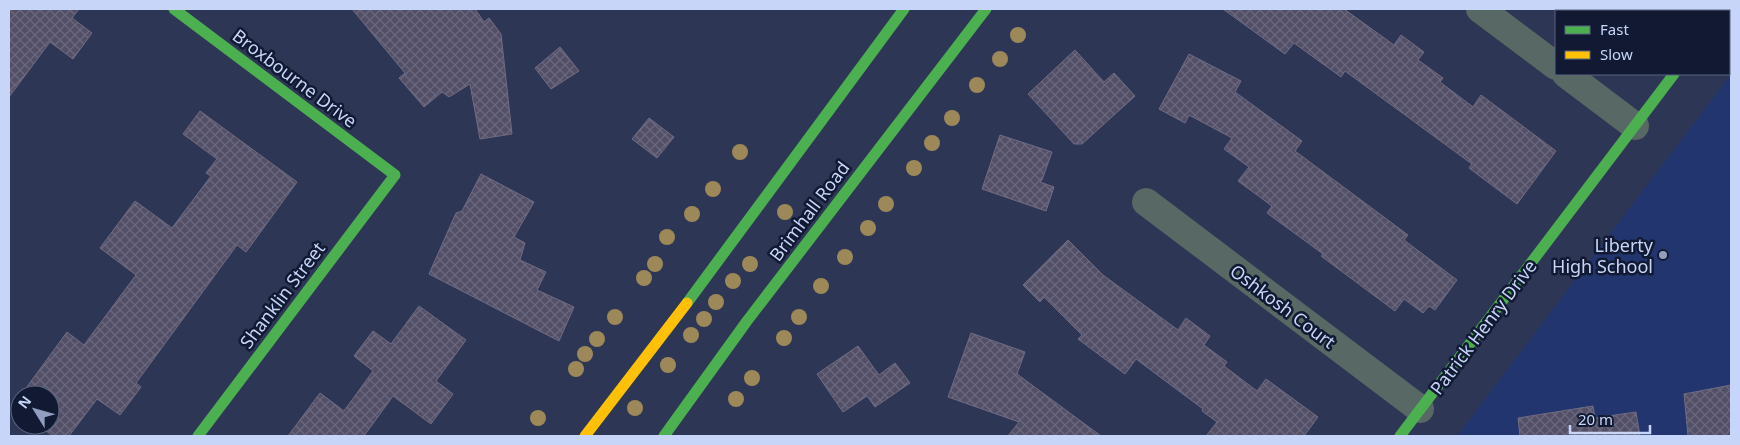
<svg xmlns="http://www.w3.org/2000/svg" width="1740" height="445" viewBox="0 0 1740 445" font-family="'Noto Sans',sans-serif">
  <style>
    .built { fill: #22356e }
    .building { fill: url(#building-cross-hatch); stroke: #716b83 }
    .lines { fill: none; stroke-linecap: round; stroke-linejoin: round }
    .street { stroke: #586864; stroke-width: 28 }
    .fast { stroke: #4caf50; stroke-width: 11 }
    .slow { stroke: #ffc107; stroke-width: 11 }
    .tree { fill: #9d8859 }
    .poi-dot { fill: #919ebf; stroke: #111a32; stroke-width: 2 }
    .labels { text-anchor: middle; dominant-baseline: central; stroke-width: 5; stroke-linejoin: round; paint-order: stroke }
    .street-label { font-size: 18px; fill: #c7d6f8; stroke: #111a32 }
    .poi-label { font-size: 18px; fill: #c7d6f8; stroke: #111a32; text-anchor: end }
  </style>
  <defs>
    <pattern id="building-cross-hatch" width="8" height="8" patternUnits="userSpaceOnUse" patternTransform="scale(1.25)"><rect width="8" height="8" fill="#534f67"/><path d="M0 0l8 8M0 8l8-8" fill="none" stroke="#6a687e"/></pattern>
  </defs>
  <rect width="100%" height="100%" fill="#2d3755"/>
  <path class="built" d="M1731,74V436H1457Z"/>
  <path class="building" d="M9,9H79L72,18L92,33L73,59L50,42L9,97Z
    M352,9H475L484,22L489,18L501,34L512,134L480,139L470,84L449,97L442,92L424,107L399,78L405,73Z
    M1223,9H1344L1394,45L1401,35L1424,52L1418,60L1443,78L1440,82L1473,107L1481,95L1556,151L1517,204L1469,168L1472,164L1345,71L1341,77L1294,43L1285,54Z
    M560,47L579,71L551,89L535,68Z
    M1075,50L1104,82L1114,73L1135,96L1082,144H1074L1028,94Z
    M1189,54L1241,81L1235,92L1302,141L1295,151L1408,235L1404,240L1457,280L1435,310L1429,306L1423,313L1404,299L1395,311L1321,256L1323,254L1267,213L1272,206L1238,181L1249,167L1224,149L1232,138L1189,115L1185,123L1159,109Z
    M200,111L297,182L246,252L237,245L136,383L141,387L120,415L97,399L69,436H53L38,425H50V395H21L67,332L84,345L136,275L100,248L135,201L172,228L211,176L206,173L217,159L183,134Z
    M649,118L674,137L657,158L632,139Z
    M1000,135L1052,152L1042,180L1040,182L1054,187L1046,211L982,189Z
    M481,174L534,202L514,237L525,243L520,260L546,272L537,290L574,307L559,341L429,274L456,213L462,211Z
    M1068,240L1103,275L1178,330L1186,318L1210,336L1204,345L1227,362L1224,366L1257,391L1266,379L1318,417L1304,436H1206L1217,422L1202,411L1203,409L1136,359L1125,374L1078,339L1082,335L1044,297L1040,302L1023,285Z
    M419,306L466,340L436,381L453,394L431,424L393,396L364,436H288L320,393L344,411L373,371L354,356L373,331L391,344Z
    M971,333L1025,352L1017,374L1101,436H1008L1019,422L948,397Z
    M858,346L879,375L895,363L910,383L875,407L867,396L843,412L817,374Z
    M1731,385V436H1688L1684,394Z
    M20,396V412L13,406Z
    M1593,406L1595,418L1636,412L1640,436H1520L1518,418Z"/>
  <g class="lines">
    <path class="street" d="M1480,9L1556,66
      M1721,11L1723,9
      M1566,74L1635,126
      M1146,202L1420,409"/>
    <path class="fast" d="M174,9L395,175L198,436
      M687,303L904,9
      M664,436L747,321L986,9
      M1400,436L1674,74"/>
    <path class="slow" d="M585,436L687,303"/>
  </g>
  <g class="tree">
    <circle cx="1018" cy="35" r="8"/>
    <circle cx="1000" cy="59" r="8"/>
    <circle cx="977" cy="85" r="8"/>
    <circle cx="952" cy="118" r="8"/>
    <circle cx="932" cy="143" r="8"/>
    <circle cx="740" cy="152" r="8"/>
    <circle cx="914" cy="168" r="8"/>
    <circle cx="713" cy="189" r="8"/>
    <circle cx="886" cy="204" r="8"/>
    <circle cx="785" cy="212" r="8"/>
    <circle cx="692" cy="214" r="8"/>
    <circle cx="868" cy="228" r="8"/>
    <circle cx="667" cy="237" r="8"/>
    <circle cx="845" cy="257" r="8"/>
    <circle cx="655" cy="264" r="8"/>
    <circle cx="750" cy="264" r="8"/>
    <circle cx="644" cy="278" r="8"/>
    <circle cx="733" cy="281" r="8"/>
    <circle cx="821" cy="286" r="8"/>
    <circle cx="716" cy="302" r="8"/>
    <circle cx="615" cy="317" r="8"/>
    <circle cx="799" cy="317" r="8"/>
    <circle cx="704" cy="319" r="8"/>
    <circle cx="691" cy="335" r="8"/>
    <circle cx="784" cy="338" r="8"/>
    <circle cx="597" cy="339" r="8"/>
    <circle cx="585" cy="354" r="8"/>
    <circle cx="668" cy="365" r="8"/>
    <circle cx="576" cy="369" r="8"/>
    <circle cx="752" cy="378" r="8"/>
    <circle cx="736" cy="399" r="8"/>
    <circle cx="635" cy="408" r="8"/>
    <circle cx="538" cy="418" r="8"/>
  </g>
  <circle class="poi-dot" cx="1663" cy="255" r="5"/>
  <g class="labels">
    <g class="street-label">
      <text transform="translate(295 78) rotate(37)">Broxbourne Drive</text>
      <text transform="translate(809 211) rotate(-53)">Brimhall Road</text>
      <text transform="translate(282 295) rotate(-53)">Shanklin Street</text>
      <text transform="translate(1283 306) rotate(37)">Oshkosh Court</text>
      <text transform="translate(1483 327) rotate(-53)">Patrick Henry Drive</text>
    </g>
    <g class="poi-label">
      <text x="1653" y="245">Liberty<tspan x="1653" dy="21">High School</tspan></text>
    </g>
  </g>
  <rect width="1740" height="445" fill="none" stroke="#c7d6f8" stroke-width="20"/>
  <rect x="1555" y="10" width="175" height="65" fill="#111a32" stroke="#5a6581"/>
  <rect x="1565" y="26" width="25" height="8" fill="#4caf50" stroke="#5a6581"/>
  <text x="1600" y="35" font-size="15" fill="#c7d6f8">Fast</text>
  <rect x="1565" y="51" width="25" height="8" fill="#ffc107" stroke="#5a6581"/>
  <text x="1600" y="60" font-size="15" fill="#c7d6f8">Slow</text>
  <g transform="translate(35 410) rotate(307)"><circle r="24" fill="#111a32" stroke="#5a6581"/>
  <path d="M0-4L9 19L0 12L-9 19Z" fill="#919ebf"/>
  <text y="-8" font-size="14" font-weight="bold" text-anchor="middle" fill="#c7d6f8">N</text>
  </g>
  <path d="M1570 425v8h80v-8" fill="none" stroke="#c7d6f8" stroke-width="2.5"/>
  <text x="1578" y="425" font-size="15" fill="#c7d6f8" stroke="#111a32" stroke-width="4" paint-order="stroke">20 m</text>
</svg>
